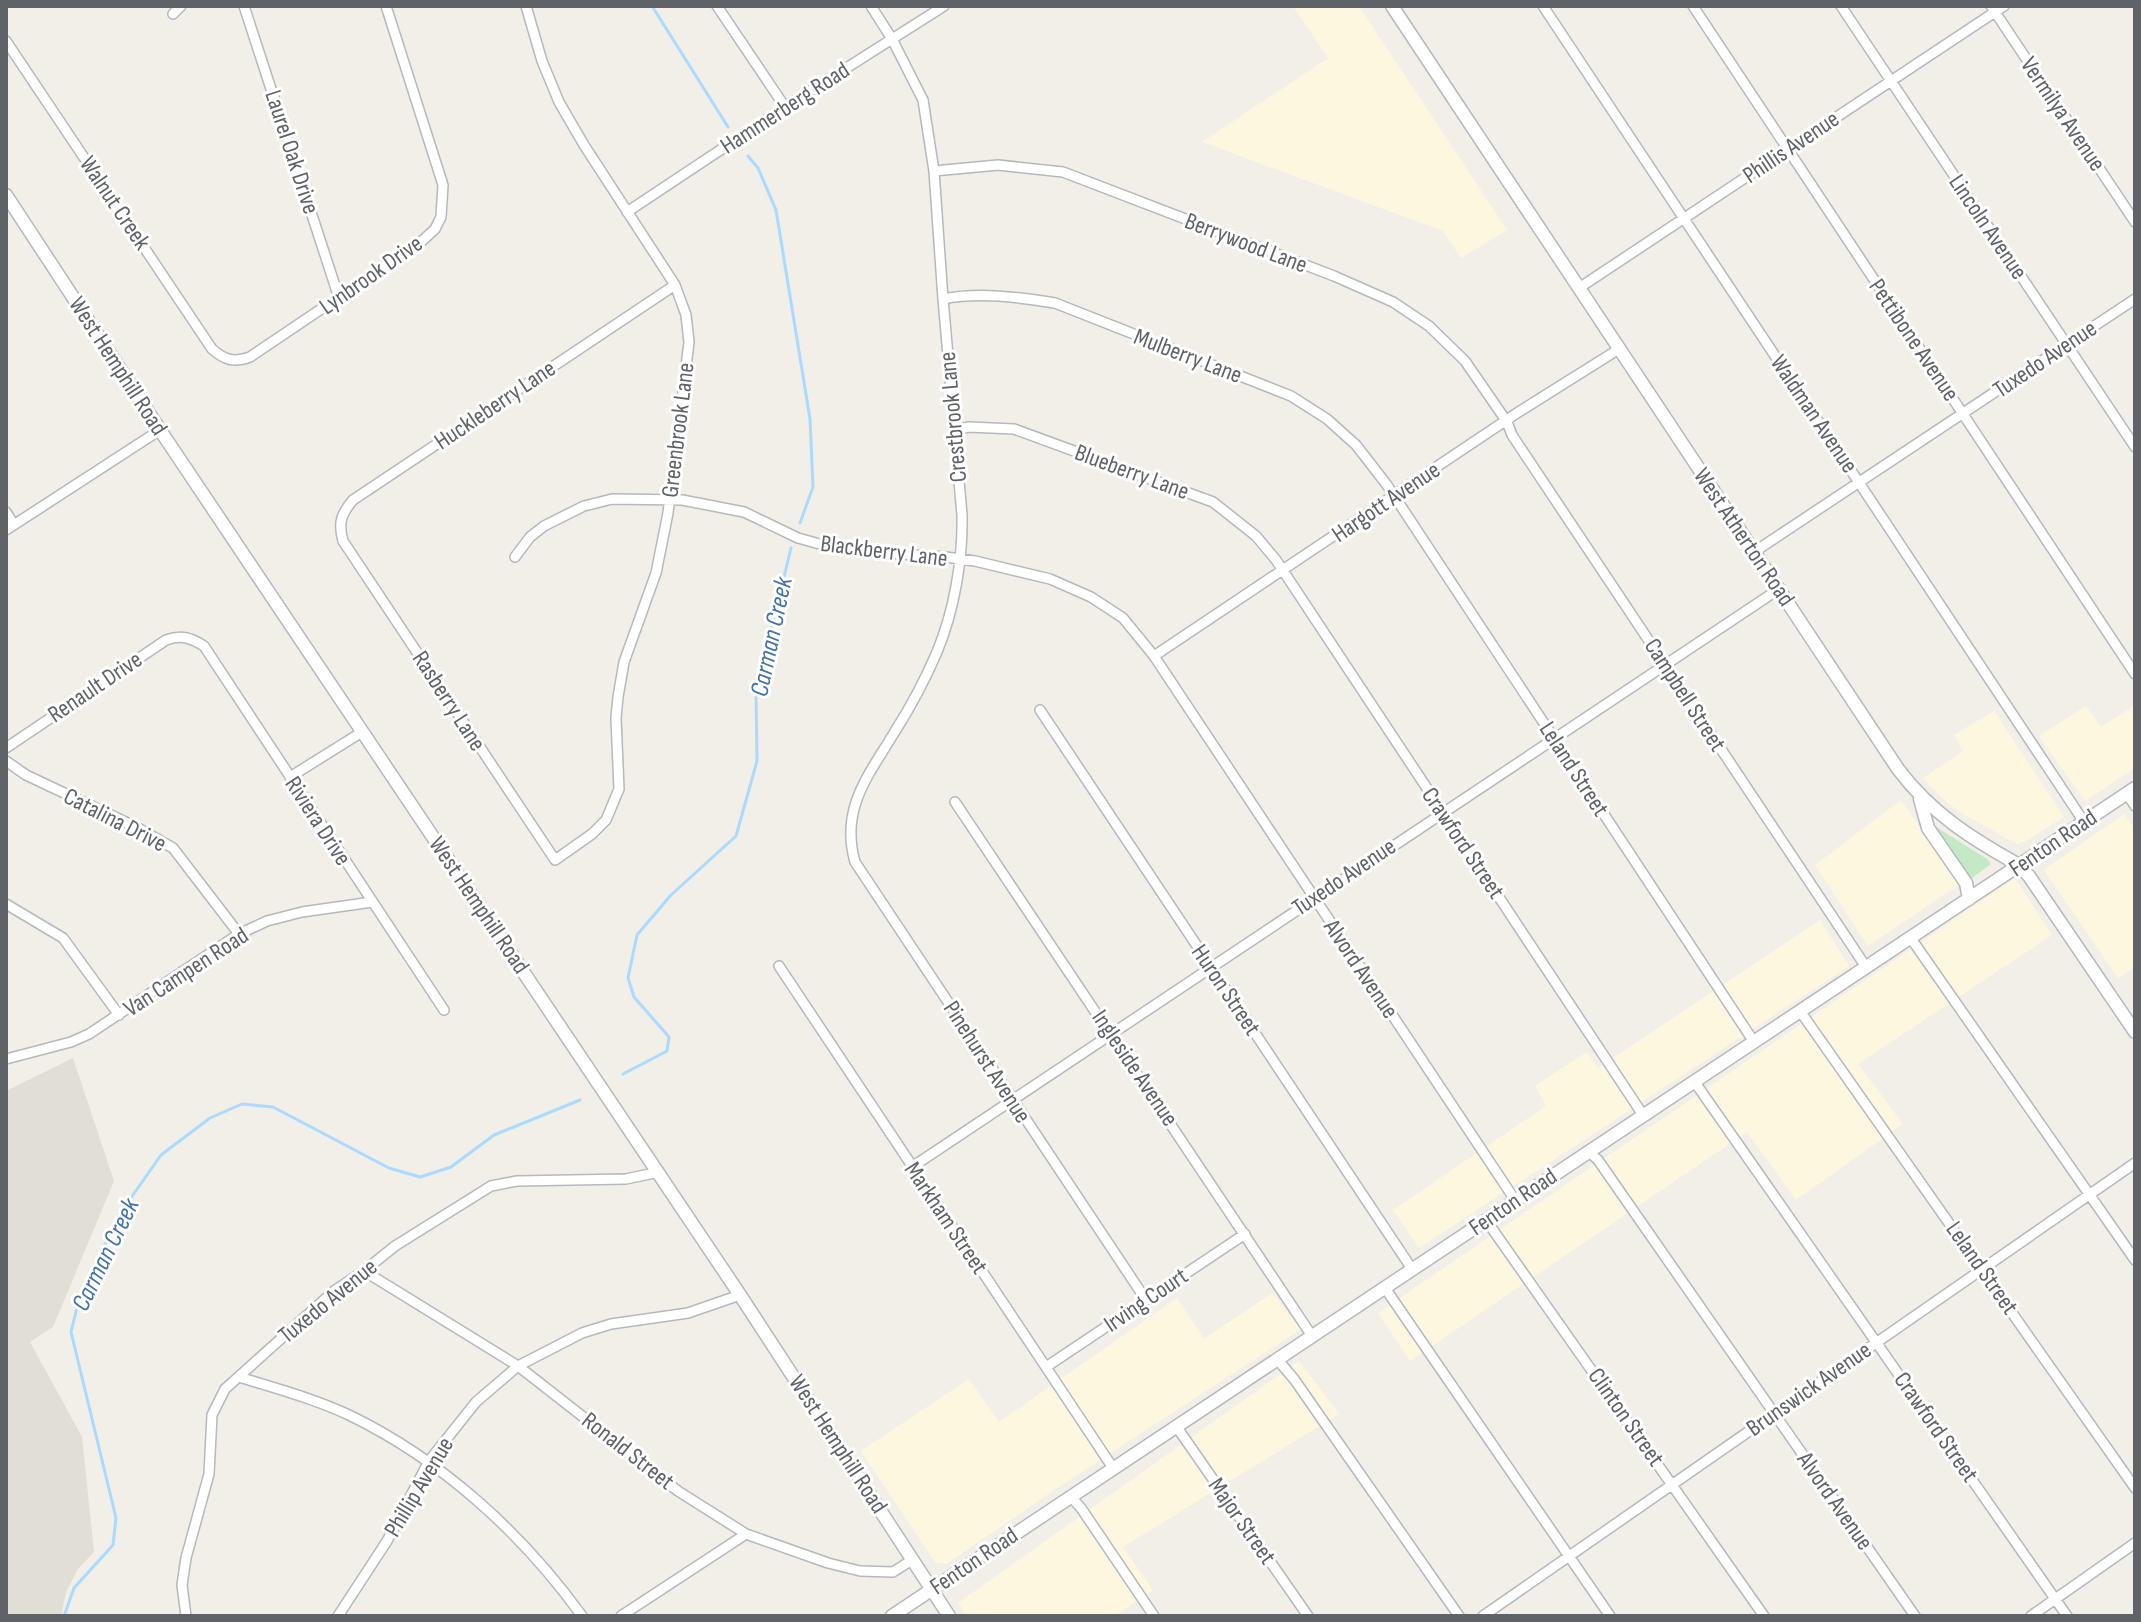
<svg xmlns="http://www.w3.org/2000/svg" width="2141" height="1622" viewBox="0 0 2141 1622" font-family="'Sofia Sans Condensed',sans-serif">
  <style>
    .commercial { fill: #fef7e0 }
    .education { fill: #e1ded6 }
    .green { fill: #c5e8c5 }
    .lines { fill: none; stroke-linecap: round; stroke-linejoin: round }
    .stream { stroke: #aadaff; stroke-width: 3 }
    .minor-casing { stroke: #b5b8bc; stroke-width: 12 }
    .tertiary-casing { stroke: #b5b8bc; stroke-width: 15 }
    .minor { stroke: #fff; stroke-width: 9 }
    .tertiary { stroke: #fff; stroke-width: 12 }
    .labels { text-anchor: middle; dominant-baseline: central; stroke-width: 6; stroke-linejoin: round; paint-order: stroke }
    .street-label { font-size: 24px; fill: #5f6368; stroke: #fff }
    .water-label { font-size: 26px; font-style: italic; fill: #4174aa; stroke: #fff }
  </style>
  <rect width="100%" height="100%" fill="#f1efe8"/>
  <path class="commercial" d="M1293,6H1359L1507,230L1461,258L1443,231L1202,142L1328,58Z
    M2135,705V768L2085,801L2039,736L2086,706L2101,727Z
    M1994,711L2064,817L2026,841L2017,844L1963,814L1945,801L1923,778L1963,751L1954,735Z
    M1901,800L1960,884L1868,946L1815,865Z
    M2124,814L2135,829V967L2118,978L2044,870Z
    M2015,878L2052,935L1858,1064L1903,1124L1796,1200L1747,1132L1410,1361L1378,1313Z
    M1820,920L1849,966L1419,1248L1393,1210L1546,1106L1535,1086L1587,1052L1598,1068Z
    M1272,1293L1301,1329L1051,1492L946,1564L935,1562L861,1451L969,1379L999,1422L1177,1298L1204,1339Z
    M1299,1361L1339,1414L1123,1547L1153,1590L1114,1616H966L958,1603Z"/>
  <path class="education" d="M73,1058L114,1181L53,1327L30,1342L82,1437L94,1552L78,1569L66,1592L61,1616H6V1091Z"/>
  <path class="green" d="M1933,825L1987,859L1991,864L1968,881Z"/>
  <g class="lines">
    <path class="stream" d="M652,6L728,127
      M748,156L758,168L776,210L810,419L813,487L800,523
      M623,1074L667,1051L669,1037L634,997L628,978L637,935L671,895L736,836L757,761L756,693L791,548
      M64,1616L74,1588L113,1545L116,1518L71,1332L79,1299L119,1215L161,1155L210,1118L242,1104L273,1107L389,1168L420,1177L451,1167L494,1135L580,1100"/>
    <defs>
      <path id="minor" d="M244,6L339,298
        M526,6L542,61L559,102L584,145L675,285L686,315L689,342L668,513L656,573L624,662L618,697L616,718L619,789L606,820L592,834L555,860L343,541C338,523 341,514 353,500L675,285
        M717,6L785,107
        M871,6L892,39L923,100L934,171L943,299L962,515C963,560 954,611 937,652C925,680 910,708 894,733C868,776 840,809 855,862L1146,1300
        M1543,6L2084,822
        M1693,6L2135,674
        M1841,6L2135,447
        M1991,6L2135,222
        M173,14L181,6
        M6,41L212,349C225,360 233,363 250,357L422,241L435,229L441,217L443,185L386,6
        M934,171L998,165L1063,172L1334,276L1393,302L1429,326L1465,361L1507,422L1512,435L1866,967
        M627,212L785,107L944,6
        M1579,288L2004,6
        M943,299C979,292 1018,297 1055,303L1291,396L1327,419L1356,445L1387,485L1754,1042
        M954,430L969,427L1014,429L1213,502L1256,536L1276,560L1643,1115
        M6,512L14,525
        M6,530L160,430
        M1754,552L2135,299
        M515,557L530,537L544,526L584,506L612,499L682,500L744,512L798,538L841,550L946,557L975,561L1050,579L1091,597L1123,618L1154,656L1515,1200
        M1154,656L1517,413L1619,349
        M1040,710L1412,1269
        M6,748L166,640C181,635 190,637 204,646L444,1010
        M6,761L26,775L136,827L173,848L239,934
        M290,777L362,732
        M2127,794L2135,806
        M955,802L1312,1336
        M6,904L63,938L119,1015
        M1910,937L2135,1260
        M779,966L1113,1468
        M1800,1011L2135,1488
        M6,1059L71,1042L89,1034L239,934L267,921L302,912L372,902
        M1694,1081L2067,1616
        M1589,1152L1598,1160L1915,1616
        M912,1167L1779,589
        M1486,1220L1764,1616
        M364,1271L518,1366L678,1491L746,1534L828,1563L860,1571L893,1572L912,1560
        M1385,1288L1610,1616
        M1277,1359L1294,1379L1459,1616
        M1046,1367L1245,1234
        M239,1377C275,1388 315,1399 349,1415C442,1460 522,1533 582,1616
        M1176,1426L1308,1616
        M1071,1497L1081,1508L1154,1616
        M186,1616L182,1585L186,1558L209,1474L212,1415L225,1389L334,1291L364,1271L395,1246L491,1186L517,1181L626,1179L659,1172
        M338,1616L387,1541L429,1461L476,1402L518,1366L582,1333L611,1324L688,1313L740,1295
        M621,1616L746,1534
        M1483,1616L2135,1163
        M2031,1616L2135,1543"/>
      <path id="tertiary" d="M1392,6L1898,769C1931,813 1972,839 2019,865L2029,876L2135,1032
        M6,195L160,430L740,1295L949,1616
        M1920,799L1928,828L1966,883L1969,899
        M892,1616L2135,788"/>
    </defs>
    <use href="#minor" class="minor-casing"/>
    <use href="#tertiary" class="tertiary-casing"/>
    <use href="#minor" class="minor"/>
    <use href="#tertiary" class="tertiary"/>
  </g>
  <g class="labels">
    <g class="street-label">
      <text transform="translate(785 108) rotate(-33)">Hammerberg Road</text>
      <text transform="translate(2063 114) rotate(56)">Vermilya Avenue</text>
      <text transform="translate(1791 147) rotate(-34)">Phillis Avenue</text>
      <text transform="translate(292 152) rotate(72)">Laurel Oak Drive</text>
      <text transform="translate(115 203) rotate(56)">Walnut Creek</text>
      <text transform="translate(1988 227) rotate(56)">Lincoln Avenue</text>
      <text transform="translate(1246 243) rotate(21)">Berrywood Lane</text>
      <text transform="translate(371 275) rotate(-35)">Lynbrook Drive</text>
      <text transform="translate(1914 340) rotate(56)">Pettibone Avenue</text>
      <text transform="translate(1188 356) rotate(21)">Mulberry Lane</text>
      <text transform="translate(2045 359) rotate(-34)">Tuxedo Avenue</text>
      <text transform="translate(118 366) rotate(57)">West Hemphill Road</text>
      <text transform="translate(495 405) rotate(-34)">Huckleberry Lane</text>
      <text transform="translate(1814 414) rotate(56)">Waldman Avenue</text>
      <text transform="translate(953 417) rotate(-95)">Crestbrook Lane</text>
      <text transform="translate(678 430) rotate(-83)">Greenbrook Lane</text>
      <text transform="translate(1132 472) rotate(20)">Blueberry Lane</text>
      <text transform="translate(1386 502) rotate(-34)">Hargott Avenue</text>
      <text transform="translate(1744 537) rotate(56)">West Atherton Road</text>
      <text transform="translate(884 551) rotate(7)">Blackberry Lane</text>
      <text transform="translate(95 687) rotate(-34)">Renault Drive</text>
      <text transform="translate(1685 695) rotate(57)">Campbell Street</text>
      <text transform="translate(449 701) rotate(57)">Rasberry Lane</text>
      <text transform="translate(1574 769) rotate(57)">Leland Street</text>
      <text transform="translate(115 820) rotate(27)">Catalina Drive</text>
      <text transform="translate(318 821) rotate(57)">Riviera Drive</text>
      <text transform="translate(1463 843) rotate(56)">Crawford Street</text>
      <text transform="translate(2053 843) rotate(-34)">Fenton Road</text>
      <text transform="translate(1344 877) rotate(-34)">Tuxedo Avenue</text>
      <text transform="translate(479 905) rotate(56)">West Hemphill Road</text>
      <text transform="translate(1361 969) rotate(56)">Alvord Avenue</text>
      <text transform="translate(186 972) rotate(-33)">Van Campen Road</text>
      <text transform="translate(1226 990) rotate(56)">Huron Street</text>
      <text transform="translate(987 1062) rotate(57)">Pinehurst Avenue</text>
      <text transform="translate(1135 1068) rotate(56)">Ingleside Avenue</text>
      <text transform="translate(1513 1202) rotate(-34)">Fenton Road</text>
      <text transform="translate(946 1218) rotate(56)">Markham Street</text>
      <text transform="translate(1982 1268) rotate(55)">Leland Street</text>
      <text transform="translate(1146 1300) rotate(-34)">Irving Court</text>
      <text transform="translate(328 1301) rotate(-39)">Tuxedo Avenue</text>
      <text transform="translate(1809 1389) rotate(-35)">Brunswick Avenue</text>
      <text transform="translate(1626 1417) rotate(55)">Clinton Street</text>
      <text transform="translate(1936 1427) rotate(55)">Crawford Street</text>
      <text transform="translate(838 1444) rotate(57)">West Hemphill Road</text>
      <text transform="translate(628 1451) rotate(38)">Ronald Street</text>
      <text transform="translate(419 1487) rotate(-59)">Phillip Avenue</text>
      <text transform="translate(1835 1501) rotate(55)">Alvord Avenue</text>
      <text transform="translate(1242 1521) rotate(55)">Major Street</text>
      <text transform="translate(974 1561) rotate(-34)">Fenton Road</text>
    </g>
    <g class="water-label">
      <text transform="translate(772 637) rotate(-78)">Carman Creek</text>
      <text transform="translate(106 1255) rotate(-64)">Carman Creek</text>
    </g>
  </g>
  <rect width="2141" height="1622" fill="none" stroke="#5f6368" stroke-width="16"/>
</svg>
